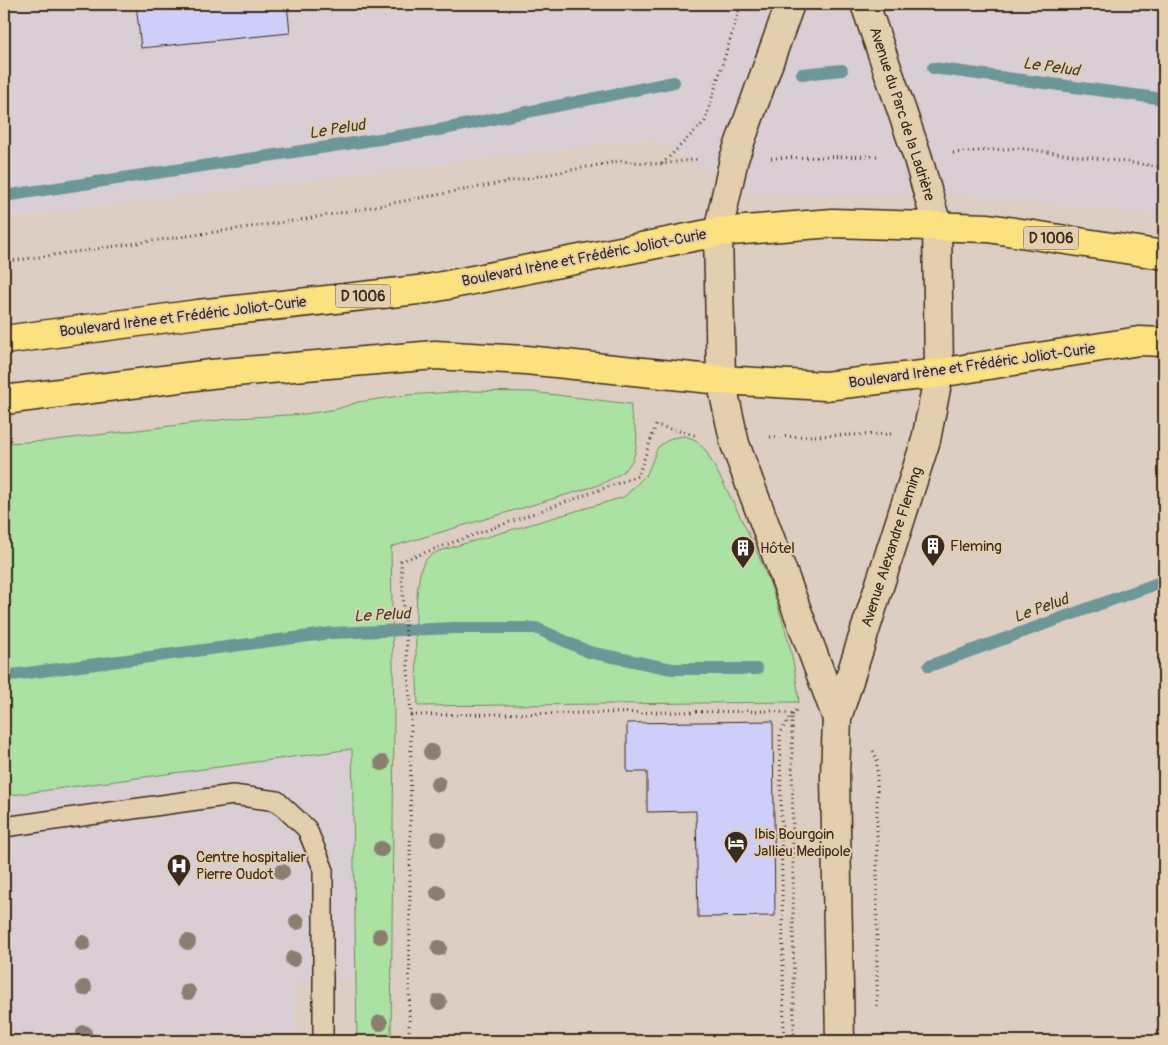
<svg xmlns="http://www.w3.org/2000/svg" width="1168" height="1045" viewBox="0 0 1168 1045" font-family="Pangolin,sans-serif">
  <style>
    .built { fill: #d8ced4 }
    .green { fill: #abe1a3; stroke: #738660 }
    .lines { fill: none; stroke-linecap: round; stroke-linejoin: round }
    .stream { stroke: #6d9797; stroke-width: 12 }
    .building { fill: #cecff8; stroke: #3b2a1e }
    .lane-casing { stroke: #3b2a1e; stroke-width: 22 }
    .street-casing { stroke: #3b2a1e; stroke-width: 31 }
    .secondary-casing { stroke: #3b2a1e; stroke-width: 31 }
    .primary-casing { stroke: #3b2a1e; stroke-width: 31 }
    .path { stroke: #3b2a1e; stroke-width: 3; stroke-dasharray: 1 4; stroke-linecap: butt }
    .lane { stroke: #e3cead; stroke-width: 19 }
    .street { stroke: #e3cead; stroke-width: 28 }
    .secondary { stroke: #e3cead; stroke-width: 28 }
    .primary { stroke: #fbe180; stroke-width: 28 }
    .tree { fill: #8a7e70 }
    .labels { text-anchor: middle; dominant-baseline: central; stroke-width: 4; stroke-linejoin: round; paint-order: stroke }
    .shield { fill: #e3cead; stroke: #6d5b49; stroke-width: 1 }
    .shield-label { font-size: 14px; font-weight: bold; fill: #3b2a1e }
    .street-label { font-size: 15px; fill: #3b2a1e; stroke: #e3cead }
    .poi-label { font-size: 15px; fill: #3b2a1e; stroke: #e3cead; text-anchor: start }
    .water-label { font-size: 16px; font-style: italic; fill: #433c32; stroke: #e3cead }
  </style>
  <rect width="100%" height="100%" fill="#ddcec4"/>
  <filter id="ink" filterUnits="userSpaceOnUse"><feTurbulence type="fractalNoise" baseFrequency=".02" numOctaves="2"/><feDisplacementMap in="SourceGraphic" scale="10" xChannelSelector="R" yChannelSelector="G"/><feConvolveMatrix kernelMatrix="1 2 1 2 8 2 1 2 1" color-interpolation-filters="sRGB"/></filter>
  <g filter="url(#ink)">
    <path class="built" d="M4,4H1164V216L959,195H756L649,138L4,219Z
      M352,749L355,980L294,981L295,1041H4V794Z"/>
    <path class="green" d="M470,391L532,392L631,404C630,418 633,419 636,431C638,436 636,442 636,447C633,471 616,477 596,486L391,547L394,720L391,1041H357L352,749L4,796V443L47,441L236,418L305,414L337,409L358,402L407,395Z
      M685,436L696,440L706,451C748,528 791,613 799,702L418,706C417,677 411,585 424,562C428,556 433,554 439,551L624,497L647,474L658,447L671,438Z"/>
    <g class="lines">
      <path class="stream" d="M933,68L1164,99
        M802,74L842,70
        M4,196L439,130L674,82
        M929,666L1164,581
        M4,676L332,633L454,628H536L589,652L672,669H757"/>
    </g>
    <path class="building" d="M136,4H287L290,33L141,48Z
      M773,721L775,916L698,917L696,811L647,812V772H627V723Z"/>
    <g class="lines">
      <defs>
        <path id="lane" d="M4,827L233,795L277,801L307,829L323,868V1041"/>
        <path id="street" d="M937,225L939,373
          M718,232L721,380L735,444L837,718"/>
        <path id="secondary" d="M865,4L917,155L937,225
          M718,232L734,159L790,4
          M840,1041L835,776L837,718L926,440L939,373"/>
        <path id="primary" d="M4,340L198,314L427,289L718,232L833,223L988,228L1164,255
          M4,400L211,374L435,355L526,360L721,380L825,386L939,373L1139,341L1164,342"/>
      </defs>
      <use href="#lane" class="lane-casing"/>
      <use href="#street" class="street-casing"/>
      <use href="#secondary" class="secondary-casing"/>
      <use href="#primary" class="primary-casing"/>
      <path class="path" d="M953,153L1017,148L1164,167
        M771,158L879,156
        M662,164L705,121L741,4
        M4,262L306,219L620,161L661,164L699,159
        M770,437L891,434
        M411,715L773,711L792,714L794,1041
        M873,751L877,759V1008
        M409,1041L411,715L401,561L638,476L656,425L698,436
        M784,1041L780,732L796,710"/>
      <use href="#lane" class="lane"/>
      <use href="#street" class="street"/>
      <use href="#secondary" class="secondary"/>
      <use href="#primary" class="primary"/>
    </g>
    <g class="tree">
      <circle cx="431" cy="752" r="8"/>
      <circle cx="382" cy="763" r="8"/>
      <circle cx="438" cy="784" r="8"/>
      <circle cx="438" cy="839" r="8"/>
      <circle cx="381" cy="849" r="8"/>
      <circle cx="282" cy="872" r="8"/>
      <circle cx="438" cy="893" r="8"/>
      <circle cx="297" cy="922" r="8"/>
      <circle cx="380" cy="936" r="8"/>
      <circle cx="188" cy="942" r="8"/>
      <circle cx="83" cy="943" r="8"/>
      <circle cx="439" cy="948" r="8"/>
      <circle cx="293" cy="959" r="8"/>
      <circle cx="84" cy="988" r="8"/>
      <circle cx="188" cy="992" r="8"/>
      <circle cx="439" cy="1002" r="8"/>
      <circle cx="380" cy="1023" r="8"/>
      <circle cx="84" cy="1033" r="8"/>
    </g>
  </g>
  <defs>
    <symbol id="building-pin" viewBox="-11 -11 22 30"><path d="M0 17L-7.5 6A9.5 9.5 0 1 1 7.5 6Z" fill="#3b2a1e" stroke="#e3cead"/><path d="M-4-6H4V6H1V3H-1V6H-4ZM-2.5-4.3h1.7v1.8h-1.7ZM.8-4.3h1.7v1.8H.8ZM-2.5-1h1.7V.8h-1.7ZM.8-1h1.7V.8H.8Z" fill="#fff"/></symbol>
    <symbol id="hotel-pin" viewBox="-11 -11 22 30"><path d="M0 17L-7.5 6A9.5 9.5 0 1 1 7.5 6Z" fill="#3b2a1e" stroke="#e3cead"/><path d="M-6-4.5h1.5V1H6V5H4.5V3h-9V5H-6ZM-4 0a1.8 1.8 0 1 1 3.6 0ZM.5 0V-2.5h3Q6-2.5 6 0Z" fill="#fff"/></symbol>
    <symbol id="hospital-pin" viewBox="-11 -11 22 30"><path d="M0 17L-7.5 6A9.5 9.5 0 1 1 7.5 6Z" fill="#3b2a1e" stroke="#e3cead"/><path d="M-5-5h3v3.5h4V-5h3V5h-3V1.5h-4V5h-3Z" fill="#fff"/></symbol>
  </defs>
  <g fill-rule="evenodd">
    <use href="#building-pin" x="919" y="532" width="28" height="38"/>
    <use href="#building-pin" x="729" y="534" width="28" height="38"/>
    <use href="#hotel-pin" x="722" y="829" width="28" height="38"/>
    <use href="#hospital-pin" x="165" y="852" width="28" height="38"/>
  </g>
  <g class="labels">
    <g class="shield">
      <rect x="1023.5" y="226.5" width="55" height="23" rx="4"/>
      <rect x="335.5" y="284.5" width="55" height="23" rx="4"/>
    </g>
    <g class="shield-label">
      <text x="1051" y="238">D 1006</text>
      <text x="363" y="296">D 1006</text>
    </g>
    <g class="street-label">
      <text transform="translate(902 114) rotate(72)">Avenue du Parc de la Ladrière</text>
      <text transform="translate(584 258) rotate(-11)">Boulevard Irène et Frédéric Joliot-Curie</text>
      <text transform="translate(183 317) rotate(-7)">Boulevard Irène et Frédéric Joliot-Curie</text>
      <text transform="translate(972 366) rotate(-8)">Boulevard Irène et Frédéric Joliot-Curie</text>
      <text transform="translate(892 547) rotate(-72)">Avenue Alexandre Fleming</text>
    </g>
    <g class="poi-label">
      <text x="950" y="546">Fleming</text>
      <text x="760" y="548">Hôtel</text>
      <text x="754" y="834">Ibis Bourgoin<tspan x="754" dy="17">Jallieu Medipole</tspan></text>
      <text x="196" y="857">Centre hospitalier<tspan x="196" dy="17">Pierre Oudot</tspan></text>
    </g>
    <g class="water-label">
      <text transform="translate(1051 67) rotate(8)">Le Pelud</text>
      <text transform="translate(337 129) rotate(-9)">Le Pelud</text>
      <text transform="translate(1041 608) rotate(-20)">Le Pelud</text>
      <text transform="translate(382 615) rotate(-3)">Le Pelud</text>
    </g>
  </g>
  <rect width="1168" height="1045" fill="none" stroke="#e3cead" stroke-width="20"/>
  <rect x="10" y="10" width="1148" height="1025" fill="none" stroke="#3b2a1e" stroke-width="2" filter="url(#ink)"/>
</svg>
